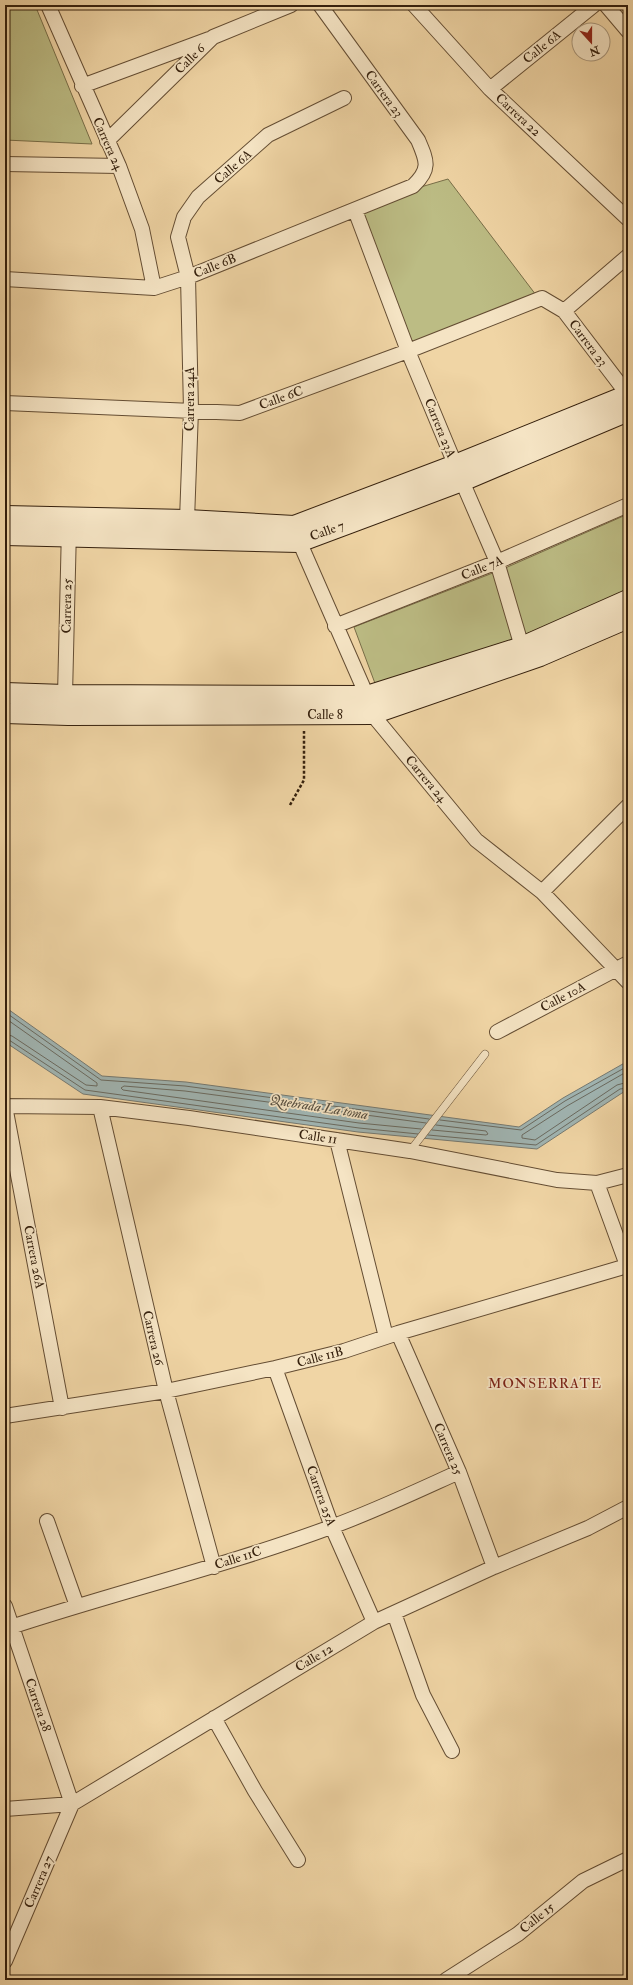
<svg xmlns="http://www.w3.org/2000/svg" width="633" height="1985" viewBox="0 0 633 1985" font-family="'IM FELL Double Pica',serif">
  <style>
    .green { fill: #bcbc84; stroke: #786e48 }
    .water { fill: #a0b5b3; stroke: #757971 }
    .lines { fill: none; stroke-linecap: round; stroke-linejoin: round }
    .shore { stroke: #6a6a60; stroke-width: 1 }
    .lane-casing { stroke: #644d33; stroke-width: 8 }
    .street-casing { stroke: #644d33; stroke-width: 16 }
    .secondary-casing { stroke: #35200d; stroke-width: 22 }
    .path { stroke: #35200d; stroke-width: 2.5; stroke-dasharray: 3 2; stroke-linecap: butt }
    .lane { stroke: #f5e4c4; stroke-width: 7 }
    .street { stroke: #f5e4c4; stroke-width: 14 }
    .secondary { stroke: #f5e4c4; stroke-width: 20 }
    .labels { text-anchor: middle; dominant-baseline: central; stroke-width: 3.5; stroke-linejoin: round; paint-order: stroke }
    .street-label { font-size: 13px; fill: #35200d; stroke: #f5e4c4 }
    .water-label { font-size: 14px; font-style: italic; fill: #554d3f; stroke: #f5e4c4 }
    .neighbourhood-label { font-size: 14px; letter-spacing: 1px; fill: #7a1f14; stroke: #f5e4c4 }
  </style>
  <rect width="100%" height="100%" fill="#f0d5a5"/>
  <filter id="stains"><feTurbulence type="fractalNoise" baseFrequency=".005" numOctaves="4"/><feColorMatrix values="0 0 0 0 .2 0 0 0 0 .09 0 0 0 0 .02 0 0 0 .5 -.17"/></filter>
  <radialGradient id="worn" r=".72"><stop offset=".6" stop-color="#630" stop-opacity="0"/><stop offset="1" stop-color="#630" stop-opacity=".3"/></radialGradient>
  <path class="green" d="M5,5H35L92,144L5,140Z
    M448,179L536,295L410,345L359,212L414,189Z
    M628,514V591L519,637L376,686L354,627L503,569Z"/>
  <path class="water" d="M5,1007L102,1076L186,1082L519,1127L563,1098L628,1061V1091L622,1093L537,1149L358,1132L83,1094L5,1042Z"/>
  <g class="lines">
    <path class="shore" d="M5,1012L101,1080L185,1086L429,1119
      M5,1018L97,1083V1086L86,1085L12,1036L5,1034
      M5,1039L9,1040L85,1090L359,1128L418,1134
      M628,1071L567,1106L522,1135V1138L535,1140L617,1085L628,1082
      M440,1120L521,1130L565,1101L628,1066
      M421,1129L359,1123L123,1090L121,1088L124,1086L185,1091L426,1123
      M432,1130L486,1135L488,1134L486,1131L436,1125
      M428,1135L536,1145L620,1089L628,1088"/>
    <defs>
      <path id="lane" d="M410,1151L485,1054"/>
      <path id="street" d="M48,5L119,166L142,229L154,288
        M414,5L490,89L628,219
        M606,5L628,31
        M82,86L209,39
        M490,89L594,5
        M107,141L213,37L291,5
        M5,164L119,166
        M355,210L408,351L462,481L497,562L522,647
        M5,279L154,288L188,277L413,186C431,169 427,161 418,140L320,5
        M564,311L628,256
        M5,403L240,413L408,351L542,298L564,311L628,395
        M187,520L191,410L188,277L178,237L184,217L198,197L268,135L344,98
        M296,534L367,696L372,714L476,840L542,892L628,982
        M335,626L497,562L628,505
        M65,695L69,528
        M542,892L628,806
        M497,1032L628,963
        M5,1106L100,1107L189,1118L410,1151L557,1180L597,1183L628,1175
        M5,1106L62,1408
        M100,1107L166,1391L214,1567
        M337,1140L386,1337
        M597,1183L628,1268
        M398,1333L459,1472L494,1567
        M275,1368L332,1527L374,1622
        M5,1416L166,1391L275,1368L344,1351L398,1333L627,1266
        M47,1521L77,1606
        M5,1606L72,1804
        M394,1613L423,1695L452,1751
        M11,1627C117,1592 226,1566 331,1527C375,1511 417,1491 459,1472
        M214,1718L255,1791L298,1860
        M5,1809L72,1804L374,1622L494,1567L588,1528L628,1507
        M5,1961L72,1804
        M446,1980L518,1934L583,1881L628,1859"/>
      <path id="secondary" d="M5,516L187,520L294,526L455,465L628,395
        M5,535L299,542L462,481L628,411
        M5,693L65,695L367,696L522,647L628,600
        M5,713L68,715L372,714L540,656L628,618"/>
    </defs>
    <use href="#lane" class="lane-casing"/>
    <use href="#street" class="street-casing"/>
    <use href="#secondary" class="secondary-casing"/>
    <path class="path" d="M290,805L304,780V731"/>
    <use href="#lane" class="lane"/>
    <use href="#street" class="street"/>
    <use href="#secondary" class="secondary"/>
  </g>
  <g class="labels">
    <g class="street-label">
      <text transform="translate(542 47) rotate(-39)">Calle 6A</text>
      <text transform="translate(190 59) rotate(-45)">Calle 6</text>
      <text transform="translate(384 94) rotate(54)">Carrera 23</text>
      <text transform="translate(518 115) rotate(43)">Carrera 22</text>
      <text transform="translate(108 144) rotate(66)">Carrera 24</text>
      <text transform="translate(233 167) rotate(-41)">Calle 6A</text>
      <text transform="translate(215 266) rotate(-22)">Calle 6B</text>
      <text transform="translate(588 343) rotate(53)">Carrera 23</text>
      <text transform="translate(281 398) rotate(-20)">Calle 6C</text>
      <text transform="translate(190 399) rotate(-90)">Carrera 24A</text>
      <text transform="translate(440 428) rotate(68)">Carrera 23A</text>
      <text transform="translate(327 531) rotate(-20)">Calle 7</text>
      <text transform="translate(482 568) rotate(-22)">Calle 7A</text>
      <text transform="translate(67 606) rotate(-89)">Carrera 25</text>
      <text x="325" y="715">Calle 8</text>
      <text transform="translate(426 779) rotate(50)">Carrera 24</text>
      <text transform="translate(563 997) rotate(-28)">Calle 10A</text>
      <text transform="translate(318 1137) rotate(8)">Calle 11</text>
      <text transform="translate(34 1257) rotate(79)">Carrera 26A</text>
      <text transform="translate(153 1338) rotate(77)">Carrera 26</text>
      <text transform="translate(320 1357) rotate(-15)">Calle 11B</text>
      <text transform="translate(448 1449) rotate(67)">Carrera 25</text>
      <text transform="translate(321 1496) rotate(70)">Carrera 25A</text>
      <text transform="translate(238 1558) rotate(-18)">Calle 11C</text>
      <text transform="translate(314 1658) rotate(-31)">Calle 12</text>
      <text transform="translate(38 1705) rotate(71)">Carrera 28</text>
      <text transform="translate(39 1882) rotate(-67)">Carrera 27</text>
      <text transform="translate(537 1918) rotate(-39)">Calle 15</text>
    </g>
    <g class="water-label">
      <text transform="translate(319 1107) rotate(9)">Quebrada La toma</text>
    </g>
    <g class="neighbourhood-label">
      <text x="545" y="1383">MONSERRATE</text>
    </g>
  </g>
  <rect width="633" height="1985" fill="none" stroke="#f0d5a5" stroke-width="20"/>
  <rect x="6" y="6" width="621" height="1973" fill="none" stroke="#35200d" stroke-width="2"/>
  <rect x="10" y="10" width="613" height="1965" fill="none" stroke="#35200d"/>
  <g transform="translate(591 42) rotate(159)"><circle r="19" fill="#f5e4c4" stroke="#a8967b"/>
  <path d="M0-3L7 15L0 10L-7 15Z" fill="#8f2418"/>
  <text y="-6" font-size="11" font-weight="bold" text-anchor="middle" fill="#35200d">N</text>
  </g>
  <rect width="100%" height="100%" filter="url(#stains)"/>
  <rect width="100%" height="100%" fill="url(#worn)"/>
</svg>
